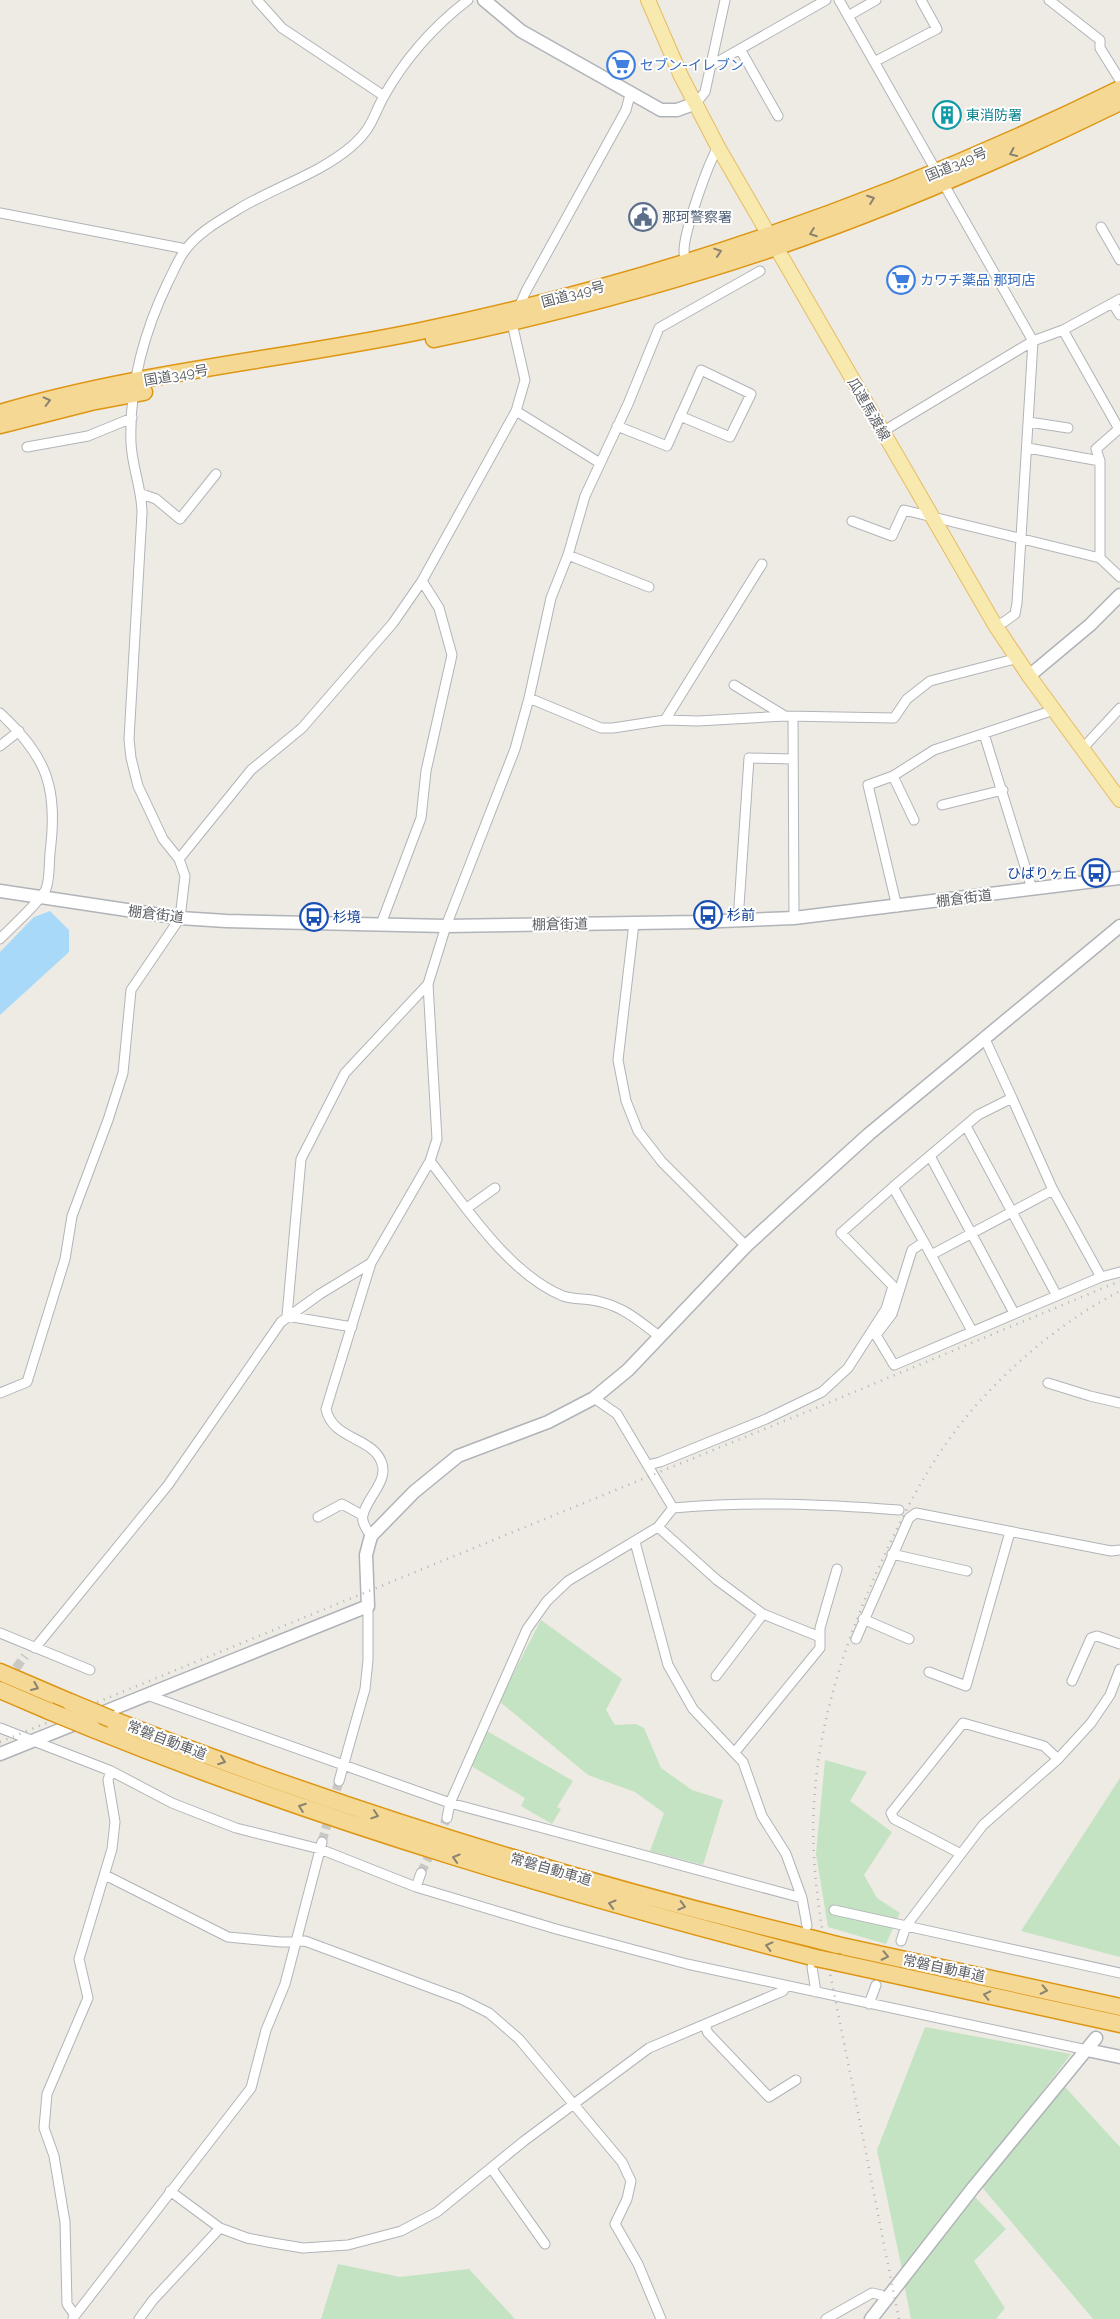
<svg xmlns="http://www.w3.org/2000/svg" width="1120" height="2319" viewBox="0 0 1120 2319" font-family="Raleway,'Noto Sans JP',sans-serif">
  <style>
    .green { fill: #c4e3c2 }
    .water { fill: #a9d9f8 }
    .lines { fill: none; stroke-linecap: round; stroke-linejoin: round }
    .street-tunnel { stroke: #c9c8c4; stroke-width: 9; stroke-dasharray: 9 4.5; stroke-linecap: butt }
    .street-casing { stroke: #b1b4b8; stroke-width: 11 }
    .secondary-casing { stroke: #b0b3b8; stroke-width: 15 }
    .primary-casing { stroke: #e6bc64; stroke-width: 16 }
    .highway-casing { stroke: #de9613; stroke-width: 19 }
    .street { stroke: #fff; stroke-width: 9 }
    .secondary { stroke: #fff; stroke-width: 12 }
    .primary { stroke: #f8e9ae; stroke-width: 14 }
    .highway { stroke: #f4d894; stroke-width: 16 }
    .rail { stroke: #b2b3b3; stroke-width: 2.5; stroke-dasharray: 1 6; stroke-linecap: butt }
    .highway-bridge-casing { stroke: #de9613; stroke-width: 19; stroke-linecap: butt }
    .highway-bridge { stroke: #f4d894; stroke-width: 16 }
    .oneway { stroke: #8a8372 }
    .labels { text-anchor: middle; dominant-baseline: central; stroke-width: 4; stroke-linejoin: round; paint-order: stroke }
    .shop-label { font-size: 14px; fill: #366cbe; stroke: #fff; text-anchor: start }
    .culture-label { font-size: 14px; fill: #0d838f; stroke: #fff; text-anchor: start }
    .street-label { font-size: 14px; fill: #5c5f63; stroke: #fff }
    .service-label { font-size: 14px; fill: #4e5e75; stroke: #fff; text-anchor: start }
    .transit-label { font-size: 14px; fill: #164399; stroke: #fff; text-anchor: start }
  </style>
  <rect width="100%" height="100%" fill="#edebe4"/>
  <path class="green" d="M541,1620L622,1679L606,1710L615,1725L636,1724L644,1728L661,1768L692,1790L723,1800L703,1865L650,1851L664,1813L635,1792L588,1775L499,1701Z
    M487,1731L573,1781L557,1807L561,1809L552,1824L521,1806L525,1798L468,1764Z
    M825,1760L867,1772L850,1801L892,1832L864,1875L877,1898L900,1913L886,1944L828,1927L816,1854Z
    M1120,1778V1957L1021,1931Z
    M925,2027L1071,2054L903,2274L877,2150Z
    M1065,2087L1120,2147V2319H1093L982,2187Z
    M973,2195L1006,2229L974,2261L1005,2308L996,2319H911L904,2283Z
    M338,2264L400,2277L469,2269L515,2319H321Z"/>
  <path class="water" d="M50,911L69,930V952L0,1015V952L34,917Z"/>
  <g class="lines">
    <path class="street-tunnel" d="M8,1679L25,1656
      M322,1842L339,1781
      M421,1873L447,1818"/>
    <defs>
      <path id="street" d="M257,0L282,28L384,96
        M839,0L1033,341L1017,603L1015,614L1004,622L995,625
        M1049,0L1100,40V48L1120,80
        M848,16L876,0
        M740,49L778,116
        M874,62L937,29L921,0
        M712,65L826,0
        M696,103L705,92L725,0
        M0,213L186,249
        M1101,227L1120,260
        M686,263C685,259 684,255 684,251C684,231 708,164 718,147
        M1113,304L1120,315
        M1063,330L1119,429
        M516,411L600,463
        M1029,422L1068,428
        M617,426L667,446L701,370L751,394L730,437L680,416
        M1120,428L1096,449L1100,461V558L1120,577
        M882,432L1033,341L1063,330L1120,299
        M27,447L88,436L132,418
        M1028,448L1100,461
        M142,494L156,499L180,519L216,474
        M852,521L892,536L904,510L1100,558
        M568,555L649,587
        M734,685L785,716
        M529,698L601,728H613L665,720L698,721L785,716L894,718L907,699L930,681L1018,658
        M0,713C48,758 58,788 50,853C49,864 50,882 45,891C35,907 13,925 0,939
        M793,717L794,918
        M665,720L762,564
        M984,734L1032,889
        M0,746L19,731
        M1083,748L1120,708
        M893,776L914,820
        M942,805L1003,790
        M179,859L251,770L302,728L393,623L422,581L516,411L525,380L512,323L526,291L626,110L630,95
        M897,907L868,785L893,776L934,750L1054,710
        M738,921L749,758L793,759
        M634,923L618,1060L626,1101L638,1131L662,1162L746,1246
        M381,924L421,818L426,771L452,655L439,608L422,581
        M984,1037L1012,1098
        M1012,1098L1053,1190L1101,1277L894,1365L876,1335L892,1314L912,1250L924,1242L893,1187L978,1115Z
        M966,1126L1057,1296
        M930,1156L1014,1313
        M430,1161C465,1206 509,1274 563,1296C574,1300 589,1298 601,1302C625,1308 639,1321 659,1336
        M467,1208L495,1188
        M924,1242L972,1331
        M931,1255L1053,1190
        M1101,1277L1120,1272
        M352,1327L287,1316L301,1159L345,1073L428,984
        M1048,1383L1090,1396L1120,1403
        M0,1393L27,1382L65,1259L72,1216L108,1120L123,1073L131,990L180,918L185,876L179,859L163,839L138,786L131,758L129,739L142,513C142,489 132,467 131,443C129,387 144,332 168,282C174,271 178,259 186,249C199,232 219,221 237,210C274,187 318,175 352,146C373,127 372,118 384,96C405,59 434,26 468,0
        M594,1398L617,1414L673,1508
        M648,1465L660,1462L766,1419L822,1392L848,1368L886,1309L893,1286L841,1233L893,1187
        M318,1517L342,1504L362,1515
        M658,1527L717,1580L763,1614L820,1637
        M371,1536C367,1530 361,1522 363,1515C367,1497 390,1480 381,1461C371,1437 332,1439 326,1409L371,1263L430,1161L437,1139L428,984L446,926L515,749L529,698L551,598L568,555L585,496L628,404L659,328L760,271
        M635,1542L668,1665L693,1709L743,1762L762,1816L786,1854L802,1898
        M892,1554L967,1571
        M863,1619L909,1639
        M0,1633L90,1670
        M856,1639L909,1518L916,1513L1111,1551L1120,1550
        M35,1648L168,1485L281,1322L320,1294L371,1263
        M929,1672L966,1686L1010,1532
        M716,1676L763,1614
        M1072,1681L1091,1638L1097,1636L1120,1644
        M147,1695L450,1803L802,1898L807,1926
        M0,1728L111,1771L172,1803L236,1828L320,1849L416,1887L556,1929L687,1964L1087,2050
        M735,1752L820,1648V1628L837,1569
        M339,1781L365,1689L368,1660V1606
        M447,1818L450,1803L527,1629L547,1601L568,1581L658,1527L673,1508C751,1501 821,1504 899,1510
        M961,1854L894,1819L891,1813L963,1723L1044,1746L1058,1759
        M105,1875L228,1937L281,1942L305,1941L461,1999L489,2013L519,2039L622,2162L631,2181L627,2199L615,2224L638,2264L661,2319
        M416,1887L421,1873
        M834,1910L1120,1973
        M901,1941L906,1926L983,1825L1058,1759L1091,1723L1110,1695L1120,1669
        M812,1967L816,1992
        M869,2004L876,1985
        M705,2026L708,2033L769,2097L796,2080
        M492,2169L545,2244
        M170,2191L220,2228L247,2238L273,2243L303,2248L348,2245L401,2231L437,2212L524,2141L649,2048L783,1991L786,1986
        M74,2314L67,2304L65,2222L54,2156L44,2128L47,2094L88,1998L79,1959L112,1849L115,1822L108,1780L111,1771
        M73,2318L251,2088L266,2030L285,1984L322,1842
        M139,2319L153,2300L220,2228
        M826,2319L872,2293L881,2295L887,2299"/>
      <path id="secondary" d="M484,0L521,31L661,110H677L696,103
        M1029,676L1090,625L1120,595
        M0,891L180,918L226,921L446,926L697,922L794,918L1120,878
        M0,1754L368,1606L366,1555L371,1536L414,1492L458,1456L548,1422L594,1398L628,1370L746,1246L794,1202L869,1134L1120,926
        M1087,2050L1120,2057
        M871,2319L973,2188L1096,2038"/>
      <path id="primary" d="M648,0L681,76L718,147L995,625L1029,676L1120,800"/>
      <path id="highway" d="M434,339C549,315 664,285 776,247C894,206 1008,157 1120,102
        M0,413C134,373 279,360 416,332C660,282 896,199 1120,89
        M0,425L91,402L144,392
        M0,1672L70,1702
        M0,1690L49,1711
        M111,1719C340,1809 575,1882 814,1939
        M93,1729C328,1824 571,1895 816,1958
        M837,1945L1120,2007
        M840,1963L1120,2024"/>
    </defs>
    <use href="#street" class="street-casing"/>
    <use href="#secondary" class="secondary-casing"/>
    <use href="#primary" class="primary-casing"/>
    <use href="#highway" class="highway-casing"/>
    <use href="#street" class="street"/>
    <use href="#secondary" class="secondary"/>
    <use href="#primary" class="primary"/>
    <use href="#highway" class="highway"/>
    <path class="rail" d="M0,1742L816,1408L1120,1281
      M899,2319C880,2227 863,2135 844,2043C832,1981 817,1918 814,1855C808,1754 838,1658 879,1567C906,1507 936,1449 980,1401C1020,1357 1068,1318 1120,1291"/>
    <defs>
      <path id="highway-bridge" d="M70,1702L111,1719
        M49,1711L93,1729
        M814,1939L837,1945
        M816,1958L840,1963"/>
    </defs>
    <use href="#highway-bridge" class="highway-bridge-casing"/>
    <use href="#highway-bridge" class="highway-bridge"/>
  </g>
  <defs><path id="oneway-chevron" d="M-2-3.5L2.5 0L-2 3.5" fill="none" stroke-width="1.6" stroke-linecap="round" stroke-linejoin="round" transform="scale(1.25)"/></defs>
  <g class="oneway">
    <use href="#oneway-chevron" transform="translate(1013 153) rotate(156)"/>
    <use href="#oneway-chevron" transform="translate(871 199) rotate(-20)"/>
    <use href="#oneway-chevron" transform="translate(813 233) rotate(160)"/>
    <use href="#oneway-chevron" transform="translate(718 252) rotate(-18)"/>
    <use href="#oneway-chevron" transform="translate(47 401) rotate(-14)"/>
    <use href="#oneway-chevron" transform="translate(35 1687) rotate(23)"/>
    <use href="#oneway-chevron" transform="translate(222 1761) rotate(20)"/>
    <use href="#oneway-chevron" transform="translate(302 1807) rotate(-160)"/>
    <use href="#oneway-chevron" transform="translate(375 1815) rotate(18)"/>
    <use href="#oneway-chevron" transform="translate(456 1858) rotate(-163)"/>
    <use href="#oneway-chevron" transform="translate(612 1904) rotate(-164)"/>
    <use href="#oneway-chevron" transform="translate(682 1906) rotate(15)"/>
    <use href="#oneway-chevron" transform="translate(769 1946) rotate(-166)"/>
    <use href="#oneway-chevron" transform="translate(885 1956) rotate(12)"/>
    <use href="#oneway-chevron" transform="translate(1044 1990) rotate(12)"/>
    <use href="#oneway-chevron" transform="translate(987 1995) rotate(-167)"/>
  </g>
  <defs>
    <symbol id="supermarket-ring" viewBox="-11 -11 22 22"><circle r="9.5" fill="#fff" stroke="#3f7fe0" stroke-width="1.5"/><path d="M-6-5.5h2.5l.6 2H6L4.5 2H-2.5L-4.4-4H-6ZM-1.5 3.2a1.3 1.3 0 1 0 .1 0ZM3 3.2a1.3 1.3 0 1 0 .1 0Z" fill="#3f7fe0"/></symbol>
    <symbol id="building-ring" viewBox="-11 -11 22 22"><circle r="9.5" fill="#fff" stroke="#0f9aa8" stroke-width="1.5"/><path d="M-4-6H4V6H1V3H-1V6H-4ZM-2.5-4.3h1.7v1.8h-1.7ZM.8-4.3h1.7v1.8H.8ZM-2.5-1h1.7V.8h-1.7ZM.8-1h1.7V.8H.8Z" fill="#0f9aa8"/></symbol>
    <symbol id="civic-ring" viewBox="-11 -11 22 22"><circle r="9.5" fill="#fff" stroke="#5c6f8a" stroke-width="1.5"/><path d="M-.6-6.5H3V-4.5H.6V-3L4-1V1h2V6H-6V1h2V-1L-.6-3ZM-1.2 2.5V6h2.4V2.5Z" fill="#5c6f8a"/></symbol>
    <symbol id="bus-ring" viewBox="-11 -11 22 22"><circle r="9.5" fill="#fff" stroke="#1a4fb4" stroke-width="1.5"/><path d="M-5-6H5V4H4V6H2V4H-2V6H-4V4H-5ZM-3.5-4V0h7V-4ZM-3.5 1.2v1.5H-2V1.2ZM2 1.2v1.5H3.5V1.2Z" fill="#1a4fb4"/></symbol>
  </defs>
  <g fill-rule="evenodd">
    <use href="#supermarket-ring" x="605" y="49" width="32" height="32"/>
    <use href="#building-ring" x="931" y="99" width="32" height="32"/>
    <use href="#civic-ring" x="627" y="201" width="32" height="32"/>
    <use href="#supermarket-ring" x="885" y="264" width="32" height="32"/>
    <use href="#bus-ring" x="1080" y="857" width="32" height="32"/>
    <use href="#bus-ring" x="692" y="899" width="32" height="32"/>
    <use href="#bus-ring" x="298" y="901" width="32" height="32"/>
  </g>
  <g class="labels">
    <g class="shop-label">
      <text x="640" y="65">セブン-イレブン</text>
      <text x="920" y="280">カワチ薬品 那珂店</text>
    </g>
    <g class="culture-label">
      <text x="966" y="115">東消防署</text>
    </g>
    <g class="street-label">
      <text transform="translate(956 164) rotate(-23)">国道349号</text>
      <text transform="translate(573 294) rotate(-15)">国道349号</text>
      <text transform="translate(176 375) rotate(-10)">国道349号</text>
      <text transform="translate(869 409) rotate(60)">瓜連馬渡線</text>
      <text transform="translate(964 898) rotate(-7)">棚倉街道</text>
      <text transform="translate(156 914) rotate(7)">棚倉街道</text>
      <text transform="translate(560 924) rotate(-1)">棚倉街道</text>
      <text transform="translate(167 1740) rotate(21)">常磐自動車道</text>
      <text transform="translate(551 1869) rotate(16)">常磐自動車道</text>
      <text transform="translate(944 1968) rotate(12)">常磐自動車道</text>
    </g>
    <g class="service-label">
      <text x="662" y="217">那珂警察署</text>
    </g>
    <g class="transit-label">
      <text x="1077" y="873" text-anchor="end">ひばりヶ丘</text>
      <text x="727" y="915">杉前</text>
      <text x="333" y="917">杉境</text>
    </g>
  </g>
</svg>
